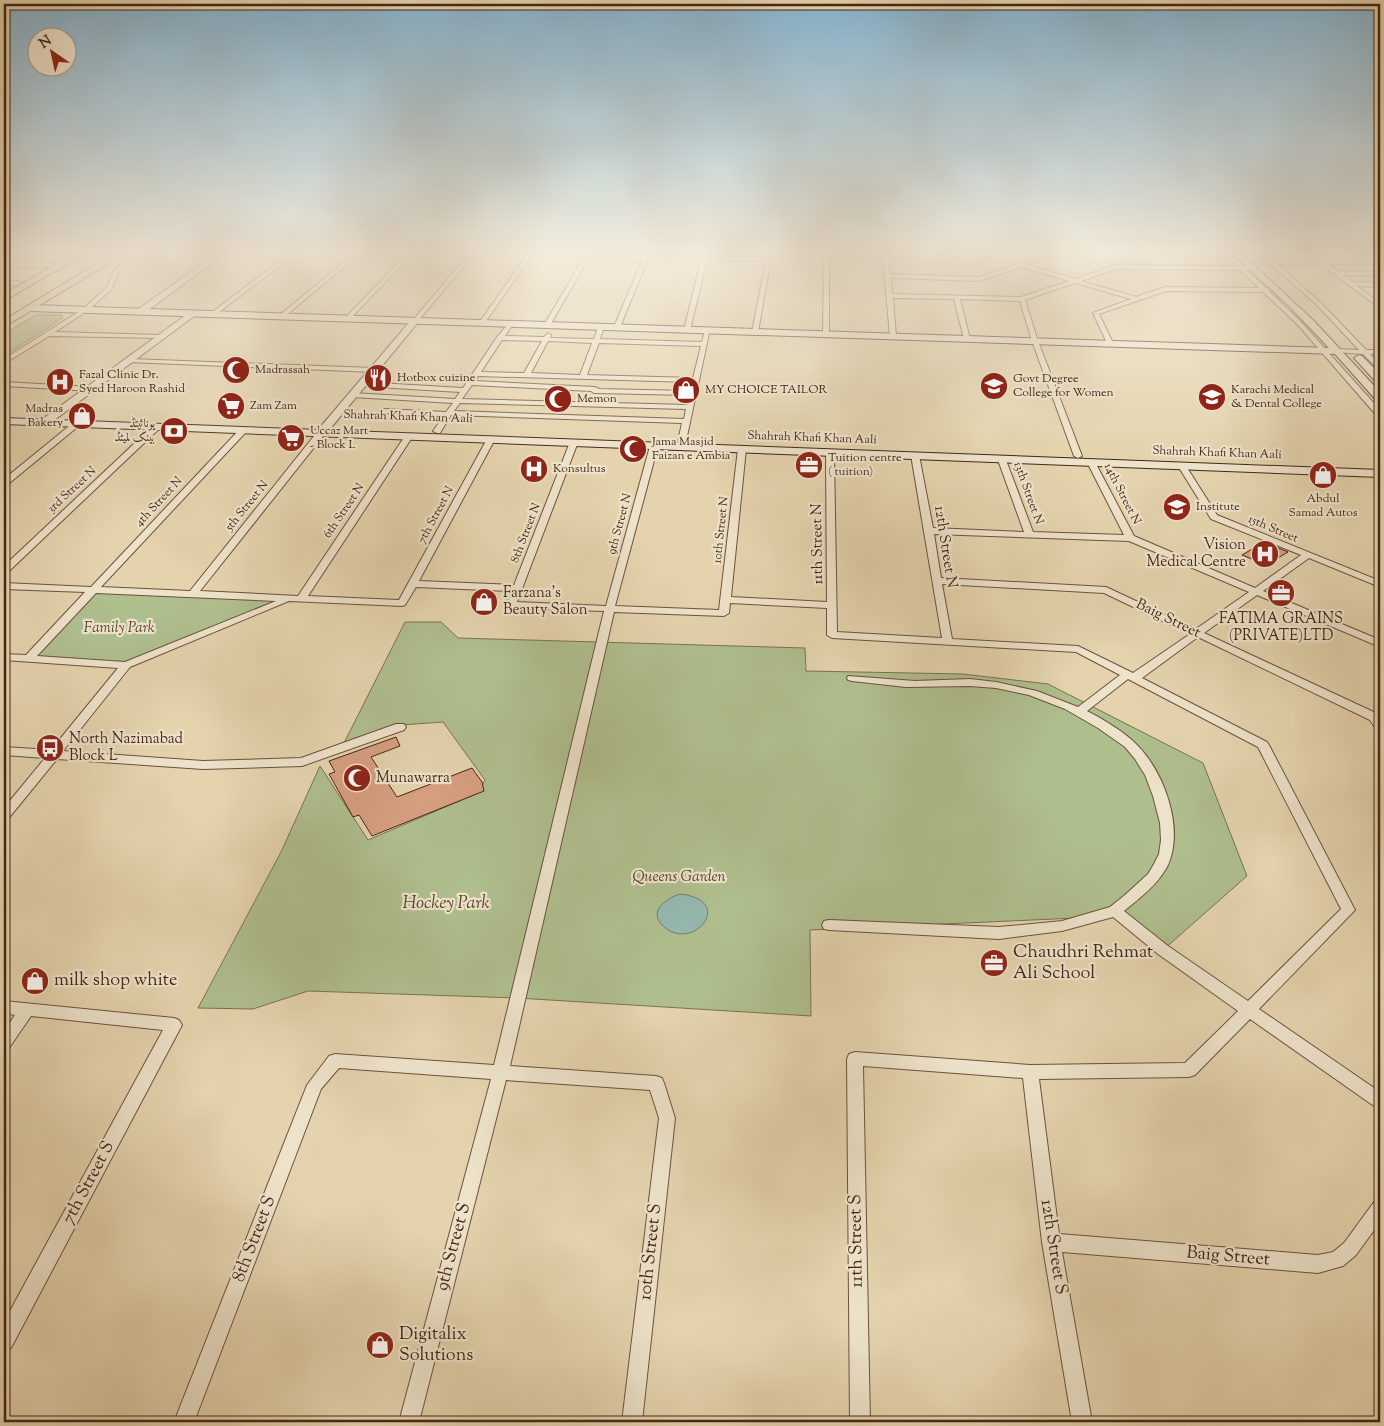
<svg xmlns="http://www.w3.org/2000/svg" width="1384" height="1426" viewBox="0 0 1384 1426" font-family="'Sorts Mill Goudy',Amiri,serif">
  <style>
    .green { fill: #afbe8d; stroke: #7a7252 }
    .water { fill: #95b7ae; stroke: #757d72 }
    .building { fill: #d69f80; stroke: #452617 }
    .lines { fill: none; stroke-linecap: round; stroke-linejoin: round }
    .minor-casing { stroke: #6d513c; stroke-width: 2 }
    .tertiary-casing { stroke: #6d513c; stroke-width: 2 }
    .secondary-casing { stroke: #452617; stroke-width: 2 }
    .primary-casing { stroke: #452617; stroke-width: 2 }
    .minor { fill: #ede2ca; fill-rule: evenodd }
    .tertiary { fill: #ede2ca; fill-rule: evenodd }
    .secondary { fill: #ede2ca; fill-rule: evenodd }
    .primary { fill: #e4d3ad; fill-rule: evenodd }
    .labels { text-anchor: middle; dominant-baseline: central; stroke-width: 4.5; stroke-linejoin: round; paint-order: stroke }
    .far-poi-label { font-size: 12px; fill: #452617; stroke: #ede2ca; text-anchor: start }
    .far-street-label { font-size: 12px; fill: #452617; stroke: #ede2ca }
    .street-label { font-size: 15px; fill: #452617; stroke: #ede2ca }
    .poi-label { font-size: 15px; fill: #452617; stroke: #ede2ca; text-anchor: start }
    .park-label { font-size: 15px; font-style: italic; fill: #5a442f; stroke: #ede2ca }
    .near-park-label { font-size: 18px; font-style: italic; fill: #5a442f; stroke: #ede2ca }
    .near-poi-label { font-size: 18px; fill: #452617; stroke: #ede2ca; text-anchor: start }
    .near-street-label { font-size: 18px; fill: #452617; stroke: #ede2ca }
  </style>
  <rect width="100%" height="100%" fill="#e4d3ad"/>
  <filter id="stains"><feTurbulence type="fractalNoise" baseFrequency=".004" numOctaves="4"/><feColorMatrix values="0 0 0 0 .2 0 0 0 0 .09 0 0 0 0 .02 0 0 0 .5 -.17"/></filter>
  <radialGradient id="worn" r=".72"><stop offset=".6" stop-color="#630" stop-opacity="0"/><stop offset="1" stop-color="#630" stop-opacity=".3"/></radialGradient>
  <path class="green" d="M36,315H61L63,318L4,356V334Z
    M93,590L288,599L126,665L29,658Z
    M405,622H441L458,638L805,648L806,671L963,674L1048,684L1203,763L1247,876L1163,950L1121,916L810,930L811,1016L517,998L308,991L253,1009L198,1008L281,852L320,766L368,840L478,793L485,780L443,722L401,725L343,745Z"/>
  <path class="water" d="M680,894C737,900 693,954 663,926C647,911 667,898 680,894Z"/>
  <path class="building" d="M1264,542L1288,552L1266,565L1242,555Z
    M396,737L400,746L371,757L397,797L472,768L482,782L484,791L372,836L359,815L353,817L329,774L335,772L329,761Z"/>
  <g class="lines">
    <defs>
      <path id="minor" d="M140,252H146L120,270L111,290L87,311L55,332L161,335L163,336V338L49,336L4,364V359L83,309L106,288L116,268Z
        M292,252H298L215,315H211V313Z
        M356,252H362L284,317H280V315Z
        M409,252H414L349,320H345V318Z
        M471,252H476L417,322H413V320Z
        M529,252H534L484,324H480L479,323Z
        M584,252H590L592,254L590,256H702L703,252H709L708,256L771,258L758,332L755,334L752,332L766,261L707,260L690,330L687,332L684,330L701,260L648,259L620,327L617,329L614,327L642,261L588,260L550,325L545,326L544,325L586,254Z
        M961,252H970L947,260L889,259L890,274L979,277L1016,265L974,252C990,252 1004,261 1020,263C1032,265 1051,252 1066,252L1028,265L1075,279L1115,265L1237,266L1223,252H1228L1243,266L1255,267V269L1247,270L1266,288L1269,289V291L1302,323L1380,410V416H1377L1298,325L1263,292L1166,291L1099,314L1113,343L1110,345L1107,343L1093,313L1131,299L1075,283L1025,300L1038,341L1082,456L1078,458L1074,456L1032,341L1020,301L960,299L970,339L967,341L964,339L954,299L893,298L896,336L893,338L890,336L883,259L829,258V334L826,336L823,334L824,255L947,256ZM1022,267L1069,281L1021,297L892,294L891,278L979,281ZM1116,269L1240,270L1259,288L1165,287L1136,297L1081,281Z
        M1258,252H1264L1273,261L1319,262L1307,252H1313L1323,260L1380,261V265L1328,264L1338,271L1380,272V276L1343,275L1353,282L1380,283V287L1357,286L1380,303V308L1323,266L1277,264L1320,302L1366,350H1380V354H1370L1380,364V370L1378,369L1363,354L1336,352L1335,351L1338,349L1359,350L1316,304L1270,264L1255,263L1257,260L1267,261Z
        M4,281H18L21,283L18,285H4Z
        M510,322L513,324L505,336L544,337L548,333L551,335L550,338L594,339L598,327L601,325L604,327L600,339L702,342L705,330L710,329L686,441L682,443L678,441L682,423L451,415L440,433H437L433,431L444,416L383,413L379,411L383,409L446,412L453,403L352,397L348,395L352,393L455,399L460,392L361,386L357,384L361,382L463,388L497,337ZM502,340L542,341L524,373L481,372ZM548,341L592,343L580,375L531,373ZM599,343L701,346L693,378L587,375ZM478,376L692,382L690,391L599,389L595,387L475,381ZM472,385L591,391L594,393L689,395L687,405L462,399ZM460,403L686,409L684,419L454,411Z
        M130,359L374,368L377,370L374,372L128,362V360Z
        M4,382L92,387L96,389L92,391L4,386Z
        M74,422L81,424L7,485H4V479Z
        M154,425L161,427L7,573L4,574V566Z
        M240,429L247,431L101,587L190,591L318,431H324V435L200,591L298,596L405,436L409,434L413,436L308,596L399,600L487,439L491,437L495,439L419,581L514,585L570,442L574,440L578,442L517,602L606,606L650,446L654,444L658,446L615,606L719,610L738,449L742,447L746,449L731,597L827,602L826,453L830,451L834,453L837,632L942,638L911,455L915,453L919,455L933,528L1024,532L998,460L1002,458L1006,460L1033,532L1124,535L1087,462L1091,460L1095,462L1134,536L1255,588L1301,555L1211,519L1178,466L1182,464L1186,466L1217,515L1380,581V587L1309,558L1263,591L1380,640V647L1257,595L1204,633L1378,714L1380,718V730L1376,729L1370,720L1198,637L1142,678L1267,742L1269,745L1355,910L1259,1009L1380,1092V1108L1374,1106L1250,1019L1195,1075L1189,1077L1039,1079L1059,1234L1318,1255L1333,1252L1344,1243L1374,1202L1380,1199V1222L1356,1255L1343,1266L1318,1273L1062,1252L1092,1422H1072L1042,1242L1023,1078L863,1066L870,1422H850L847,1059L849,1054L855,1052L1030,1065L1185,1063L1238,1011L1158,954L1113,917L1062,931L999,939L829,930L824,929L822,925L824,921L829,920L999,927L1062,921L1110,907L1125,895L1148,874L1154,864L1159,854L1161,840L1160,823L1153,796L1145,775L1135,759L1125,747L1098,728L1065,709L1029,695L996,688L970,686L906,687L852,681L848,680L847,678L848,676L915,681L970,679L996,682L1037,691L1078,707L1120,675L1076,652L832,638L827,635V608L730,603L729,613L724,616L614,612L510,1066L656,1076L662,1078L664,1083L675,1118L642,1422H622L659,1118L650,1090L506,1080L419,1422H399L491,1079L339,1068L321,1089L194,1422H174L307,1085L329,1056L335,1054L494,1065L604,611L511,608L506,605L512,591L416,587L405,605L402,606L289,601L130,667L63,751L203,761L301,758L396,724H404L406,727L404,730L302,766L203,769L57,759L8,819L4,820V808L45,758L4,755V747L51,750L118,668L4,660V654L26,655L85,592L4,589V583L91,587ZM934,534L1129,541L1249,592L1196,629L1106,587L941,578ZM942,584L1104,593L1190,634L1133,673L1078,646L952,639ZM96,593L276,601L125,662L37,656ZM1128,679L1258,747L1341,909L1248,1001L1168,946L1124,911C1140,898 1157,885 1167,867C1185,830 1165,774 1138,746C1126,733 1103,719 1087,711Z
        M4,1001L174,1018L179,1020L182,1025L11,1348L4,1351V1322L163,1030L31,1016L9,1048L4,1050V1031L15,1015L4,1013Z"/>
      <path id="tertiary" d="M219,252H227L143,314H137V310Z
        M4,263H50L54,265L50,267H4Z
        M190,312L197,314L49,424H41V420Z
        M412,319L419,321L325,435H317V431Z"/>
      <path id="secondary" d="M1231,252H1240L1313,320L1380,392V401L1376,400L1335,354L30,311L26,308L30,305L1329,348L1289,306Z
        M1359,355L1362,356L1380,374V383L1376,382L1356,360L1354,358Z
        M4,418L1380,470V477L4,424Z"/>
      <path id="primary" d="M77,252H88L4,301V294Z
        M116,252H127L4,327V320Z"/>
    </defs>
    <use href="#minor" class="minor-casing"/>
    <use href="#tertiary" class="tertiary-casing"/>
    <use href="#secondary" class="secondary-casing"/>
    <use href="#primary" class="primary-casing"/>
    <use href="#minor" class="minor"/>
    <use href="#tertiary" class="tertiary"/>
    <use href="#secondary" class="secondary"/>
    <use href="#primary" class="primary"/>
  </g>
  <linearGradient id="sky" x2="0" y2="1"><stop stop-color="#87b5d1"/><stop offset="0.56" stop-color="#f3ebda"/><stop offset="1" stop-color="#f3ebda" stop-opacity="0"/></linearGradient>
  <rect width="1384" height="452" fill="url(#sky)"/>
  <defs>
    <symbol id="mosque-disc" viewBox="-11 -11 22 22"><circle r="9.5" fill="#8f2418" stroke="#ede2ca"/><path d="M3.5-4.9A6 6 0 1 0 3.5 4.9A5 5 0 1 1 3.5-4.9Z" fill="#fff"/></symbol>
    <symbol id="restaurant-disc" viewBox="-11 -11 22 22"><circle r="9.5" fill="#8f2418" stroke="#ede2ca"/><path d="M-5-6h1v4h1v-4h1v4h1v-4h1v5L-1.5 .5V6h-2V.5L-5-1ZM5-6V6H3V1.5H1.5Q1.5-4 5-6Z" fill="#fff"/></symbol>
    <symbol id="hospital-disc" viewBox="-11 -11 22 22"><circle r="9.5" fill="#8f2418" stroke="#ede2ca"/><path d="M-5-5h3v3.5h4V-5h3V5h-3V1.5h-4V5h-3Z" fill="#fff"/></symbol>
    <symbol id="university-disc" viewBox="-11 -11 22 22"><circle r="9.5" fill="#8f2418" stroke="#ede2ca"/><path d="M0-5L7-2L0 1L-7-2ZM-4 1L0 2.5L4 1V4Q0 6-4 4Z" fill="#fff"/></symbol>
    <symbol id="shop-disc" viewBox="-11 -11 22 22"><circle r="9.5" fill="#8f2418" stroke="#ede2ca"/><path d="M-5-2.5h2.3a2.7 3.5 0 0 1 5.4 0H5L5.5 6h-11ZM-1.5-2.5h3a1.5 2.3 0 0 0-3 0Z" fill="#fff"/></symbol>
    <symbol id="supermarket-disc" viewBox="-11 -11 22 22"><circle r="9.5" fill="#8f2418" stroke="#ede2ca"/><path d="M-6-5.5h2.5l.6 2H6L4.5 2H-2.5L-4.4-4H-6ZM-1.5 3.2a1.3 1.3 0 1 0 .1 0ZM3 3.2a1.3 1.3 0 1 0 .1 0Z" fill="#fff"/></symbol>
    <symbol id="bank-disc" viewBox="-11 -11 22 22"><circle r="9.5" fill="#8f2418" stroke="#ede2ca"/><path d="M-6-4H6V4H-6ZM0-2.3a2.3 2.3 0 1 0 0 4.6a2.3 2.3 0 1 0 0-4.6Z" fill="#fff"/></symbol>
    <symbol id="office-disc" viewBox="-11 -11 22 22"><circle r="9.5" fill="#8f2418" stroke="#ede2ca"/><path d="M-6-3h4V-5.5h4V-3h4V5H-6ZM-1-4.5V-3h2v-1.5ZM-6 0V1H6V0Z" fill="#fff"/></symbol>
    <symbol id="bus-disc" viewBox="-11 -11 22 22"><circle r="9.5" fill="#8f2418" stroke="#ede2ca"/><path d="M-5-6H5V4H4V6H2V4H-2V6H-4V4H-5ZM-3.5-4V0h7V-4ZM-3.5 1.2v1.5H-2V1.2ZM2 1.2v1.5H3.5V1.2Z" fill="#fff"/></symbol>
  </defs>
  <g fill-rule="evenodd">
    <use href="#mosque-disc" x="220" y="354" width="32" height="32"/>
    <use href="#restaurant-disc" x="362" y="362" width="32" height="32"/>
    <use href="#hospital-disc" x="44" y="366" width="32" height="32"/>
    <use href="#university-disc" x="978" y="370" width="32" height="32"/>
    <use href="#shop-disc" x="670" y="374" width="32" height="32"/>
    <use href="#university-disc" x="1196" y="381" width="32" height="32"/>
    <use href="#mosque-disc" x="542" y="383" width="32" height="32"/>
    <use href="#supermarket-disc" x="215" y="390" width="32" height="32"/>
    <use href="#shop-disc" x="66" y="400" width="32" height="32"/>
    <use href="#bank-disc" x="158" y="415" width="32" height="32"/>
    <use href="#supermarket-disc" x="275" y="422" width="32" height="32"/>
    <use href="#mosque-disc" x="617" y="433" width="32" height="32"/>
    <use href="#office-disc" x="793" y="449" width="32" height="32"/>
    <use href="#hospital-disc" x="518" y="453" width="32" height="32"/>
    <use href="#shop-disc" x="1307" y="459" width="32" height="32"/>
    <use href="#university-disc" x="1161" y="491" width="32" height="32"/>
    <use href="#hospital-disc" x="1249" y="538" width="32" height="32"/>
    <use href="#office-disc" x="1265" y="577" width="32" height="32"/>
    <use href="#shop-disc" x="468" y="586" width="32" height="32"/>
    <use href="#bus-disc" x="34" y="732" width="32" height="32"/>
    <use href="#mosque-disc" x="341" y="762" width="32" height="32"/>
    <use href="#office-disc" x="978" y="947" width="32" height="32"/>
    <use href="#shop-disc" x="19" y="965" width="32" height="32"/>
    <use href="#shop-disc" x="364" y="1329" width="32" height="32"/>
  </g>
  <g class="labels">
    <g class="far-poi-label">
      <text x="255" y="370">Madrassah</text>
      <text x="79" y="375">Fazal Clinic Dr.<tspan x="79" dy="14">Syed Haroon Rashid</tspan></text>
      <text x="397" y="378">Hotbox cuizine</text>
      <text x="1013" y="379">Govt Degree<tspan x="1013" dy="14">College for Women</tspan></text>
      <text x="705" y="390">MY CHOICE TAILOR</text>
      <text x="1231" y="390">Karachi Medical<tspan x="1231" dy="14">&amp; Dental College</tspan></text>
      <text x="577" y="399">Memon</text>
      <text x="250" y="406">Zam Zam</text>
      <text x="63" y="409" text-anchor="end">Madras<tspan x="63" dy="14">Bakery</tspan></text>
      <text x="155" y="424" text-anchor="end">یونائیٹڈ<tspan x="155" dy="14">بینک لمیٹڈ</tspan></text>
      <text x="310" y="431">Uccaz Mart<tspan x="310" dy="14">- Block L</tspan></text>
      <text x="652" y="442">Jama Masjid<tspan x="652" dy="14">Faizan e Ambia</tspan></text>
      <text x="828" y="458">Tuition centre<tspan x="828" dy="14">( tuition)</tspan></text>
      <text x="553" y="469">Konsultus</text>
      <text x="1323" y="499" text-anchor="middle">Abdul<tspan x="1323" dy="14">Samad Autos</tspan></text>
      <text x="1196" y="507">Institute</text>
    </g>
    <g class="far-street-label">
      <text transform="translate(408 417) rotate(2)">Shahrah Khafi Khan Aali</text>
      <text transform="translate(812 438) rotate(2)">Shahrah Khafi Khan Aali</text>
      <text transform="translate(1217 453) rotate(2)">Shahrah Khafi Khan Aali</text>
      <text transform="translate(72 490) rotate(-43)">3rd Street N</text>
      <text transform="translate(1028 493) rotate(70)">13th Street N</text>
      <text transform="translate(1122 494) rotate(63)">14th Street N</text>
      <text transform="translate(159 502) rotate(-47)">4th Street N</text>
      <text transform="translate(247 506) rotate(-51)">5th Street N</text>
      <text transform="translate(344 511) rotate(-56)">6th Street N</text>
      <text transform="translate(436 515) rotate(-62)">7th Street N</text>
      <text transform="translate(620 524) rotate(-75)">9th Street N</text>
      <text transform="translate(1273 529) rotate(23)">15th Street</text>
      <text transform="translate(721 530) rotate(-84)">10th Street N</text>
      <text transform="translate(526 533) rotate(-69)">8th Street N</text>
    </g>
    <g class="street-label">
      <text transform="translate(818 544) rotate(-91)">11th Street N</text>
      <text transform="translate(945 547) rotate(81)">12th Street N</text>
      <text transform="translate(1168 619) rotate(26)">Baig Street</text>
    </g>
    <g class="poi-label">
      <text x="1246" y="545" text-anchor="end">Vision<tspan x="1246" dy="17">Medical Centre</tspan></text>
      <text x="503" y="593">Farzana's<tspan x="503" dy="17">Beauty Salon</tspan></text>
      <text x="1281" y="619" text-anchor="middle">FATIMA GRAINS<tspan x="1281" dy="17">(PRIVATE)LTD</tspan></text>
      <text x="69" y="739">North Nazimabad<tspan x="69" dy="17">Block L</tspan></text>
      <text x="376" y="778">Munawarra</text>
    </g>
    <g class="park-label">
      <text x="119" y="628">Family Park</text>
      <text x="679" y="877">Queens Garden</text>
    </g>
    <g class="near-park-label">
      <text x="446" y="904">Hockey Park</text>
    </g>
    <g class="near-poi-label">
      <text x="1013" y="953">Chaudhri Rehmat<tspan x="1013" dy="21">Ali School</tspan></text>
      <text x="54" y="981">milk shop white</text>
      <text x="399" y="1335">Digitalix<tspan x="399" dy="21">Solutions</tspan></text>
    </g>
    <g class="near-street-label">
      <text transform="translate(89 1183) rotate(-62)">7th Street S</text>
      <text transform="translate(255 1239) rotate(-69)">8th Street S</text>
      <text transform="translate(857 1241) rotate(-91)">11th Street S</text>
      <text transform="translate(454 1247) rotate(-75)">9th Street S</text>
      <text transform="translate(1053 1247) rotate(81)">12th Street S</text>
      <text transform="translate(651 1252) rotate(-84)">10th Street S</text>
      <text transform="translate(1228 1257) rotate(5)">Baig Street</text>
    </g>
  </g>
  <rect width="1384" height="1426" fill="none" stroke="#e4d3ad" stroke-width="20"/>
  <rect x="5" y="5" width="1374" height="1416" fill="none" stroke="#452617" stroke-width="2.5"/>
  <rect x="10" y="10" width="1364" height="1406" fill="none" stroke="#452617"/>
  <g transform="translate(52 52) rotate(326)"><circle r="24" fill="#ede2ca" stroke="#aa9782"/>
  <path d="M0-4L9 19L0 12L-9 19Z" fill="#8f2418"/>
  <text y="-8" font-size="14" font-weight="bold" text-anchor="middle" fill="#452617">N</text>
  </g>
  <rect width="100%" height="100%" filter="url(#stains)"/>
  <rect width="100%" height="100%" fill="url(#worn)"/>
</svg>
